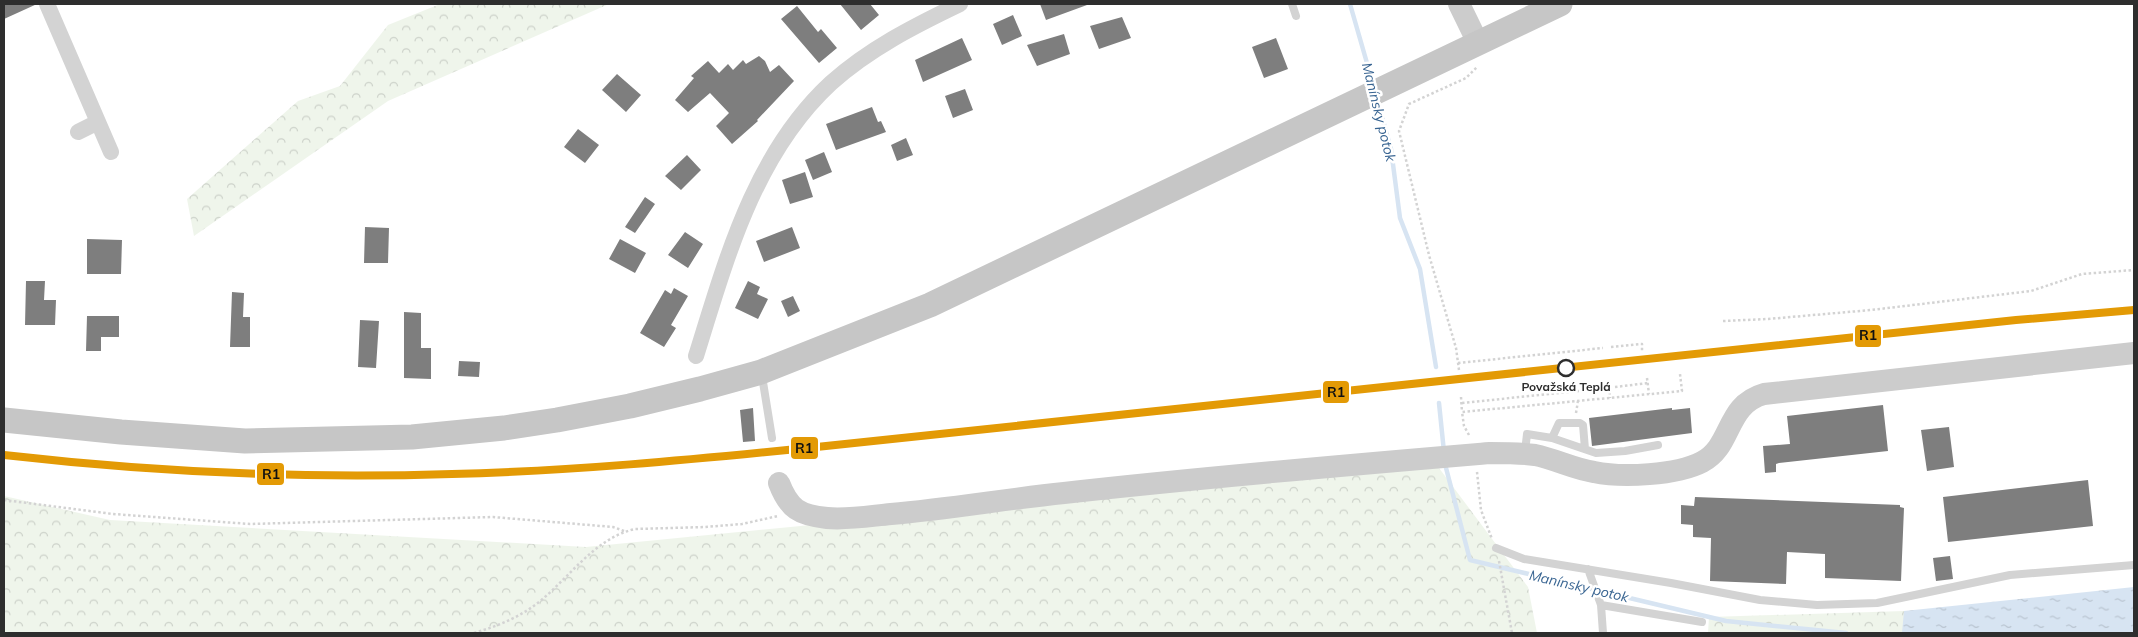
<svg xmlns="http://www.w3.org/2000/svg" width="2138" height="637" viewBox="0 0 2138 637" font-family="Mulish,sans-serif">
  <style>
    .forest { fill: url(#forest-crowns) }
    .water { fill: url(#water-ripples) }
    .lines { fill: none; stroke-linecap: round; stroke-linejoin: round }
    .stream { stroke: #d7e4f2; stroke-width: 4.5 }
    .building { fill: #7e7e7e }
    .path { stroke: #d3d3d3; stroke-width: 2.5; stroke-dasharray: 2.5 2.5; stroke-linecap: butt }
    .lane { stroke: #d3d3d3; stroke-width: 8 }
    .street { stroke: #d3d3d3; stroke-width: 16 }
    .secondary { stroke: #ccc; stroke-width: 22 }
    .primary { stroke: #c6c6c6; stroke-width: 25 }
    .rail-1-casing { stroke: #fff; stroke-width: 11 }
    .rail-1 { stroke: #e39a05; stroke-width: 8 }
    .stop-dot { fill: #fff; stroke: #2e2e2e; stroke-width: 2.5 }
    .labels { text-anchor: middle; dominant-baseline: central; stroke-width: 5; stroke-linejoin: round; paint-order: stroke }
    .stop-label { font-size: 12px; font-weight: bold; fill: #2e2e2e; stroke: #fff }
    .water-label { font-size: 14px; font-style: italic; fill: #396592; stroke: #fff }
    .line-badge { stroke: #fff; stroke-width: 2 }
    .pale-badge-label { font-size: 14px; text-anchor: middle; font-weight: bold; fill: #111 }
  </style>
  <defs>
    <pattern id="forest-crowns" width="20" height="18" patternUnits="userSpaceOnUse" patternTransform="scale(1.25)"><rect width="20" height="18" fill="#eff5eb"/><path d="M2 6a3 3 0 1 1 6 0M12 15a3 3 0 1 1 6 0" fill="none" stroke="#cdd2ca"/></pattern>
    <pattern id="water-ripples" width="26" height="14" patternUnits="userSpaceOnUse" patternTransform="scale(1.25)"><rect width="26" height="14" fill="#d7e4f2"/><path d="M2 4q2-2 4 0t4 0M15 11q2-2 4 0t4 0" fill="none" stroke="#b9c4d0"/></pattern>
  </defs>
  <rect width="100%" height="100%" fill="#fff"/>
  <path class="forest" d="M440,4H609L388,101L194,236L187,199L298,101L340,86L388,25Z
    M1436,464L1528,587L1537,633H4V496L110,520L586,547Z
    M1904,611L1905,633H1708L1709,617Z"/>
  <path class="water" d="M2134,587V633H1902L1904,611Z"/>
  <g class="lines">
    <path class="stream" d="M1350,4L1373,84
      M1377,99L1391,149L1400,218L1420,269L1436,367
      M1439,403L1444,452
      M1445,464L1470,560L1726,621L1846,633"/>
  </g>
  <path class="building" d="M4,4H37L4,19Z
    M840,4H870L879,15L861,30Z
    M1040,4H1086L1087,5L1046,20Z
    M797,6L818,32L821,29L837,48L819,63L781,19Z
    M1013,15L1022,36L1002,45L993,24Z
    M1122,17L1131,38L1099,49L1090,26Z
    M1064,34L1070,54L1037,66L1027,45Z
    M962,38L972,60L923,82L915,60Z
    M1276,38L1288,69L1264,78L1252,47Z
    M759,56L765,61L770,72L779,65L794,81L757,120L758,121L732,144L716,126L729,113L710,93L688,112L675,100L694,78L691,76L708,61L719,73L728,64L733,70L743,60L746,64Z
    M617,74L641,95L626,112L602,90Z
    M965,89L973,110L953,118L945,96Z
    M872,107L878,122L881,121L886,132L836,150L826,124Z
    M578,129L599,145L585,163L564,147Z
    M906,138L913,155L897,161L891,145Z
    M824,152L832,172L813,180L805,160Z
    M687,155L701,170L681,190L665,176Z
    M805,172L813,197L790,204L782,180Z
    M645,197L655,204L635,233L625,227Z
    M365,227L389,228L388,263H364Z
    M792,227L800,248L764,262L756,241Z
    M685,232L703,244L688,268L668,255Z
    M87,239L122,240L121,274H87Z
    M620,239L646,253L635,273L609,259Z
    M26,281H45L44,300H56L55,325H25Z
    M748,281L760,287L757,294L768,299L758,319L735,308Z
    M674,288L688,296L671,325L676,328L664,347L640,333L665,290L671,294Z
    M232,292L244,293L243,317H250V347H230Z
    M793,296L800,311L788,317L781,301Z
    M404,312L421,313V348H431V379L404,378Z
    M87,316H119V337H101V351H86Z
    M360,320L379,321L376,368L358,367Z
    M459,361L480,362L479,377L458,376Z
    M1883,405L1888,451L1779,463L1776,464V472L1765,473L1763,446L1790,444L1787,416Z
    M753,408L755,441L743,442L740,410Z
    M1672,408V410L1690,408L1692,433L1592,446L1589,418Z
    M1949,427L1954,467L1927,471L1921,430Z
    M2088,480L2093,526L1948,542L1943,497Z
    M1695,497L1900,505V507L1904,508L1901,581L1825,578V554L1787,552L1786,584L1710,581L1711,538L1693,537V525L1681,524V505L1694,506Z
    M1950,556L1953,579L1936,581L1933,558Z"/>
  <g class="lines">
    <path class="path" d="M1723,321L1768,319L1871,310L2031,291L2082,274L2134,270
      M1611,347L1642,344V351
      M1458,363L1603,348
      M1459,370L1456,348L1429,255L1399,131L1409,104L1466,78L1477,67
      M1647,378L1649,394
      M1609,382L1610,398
      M1615,387L1648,383
      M1461,397L1462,412
      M1462,403L1607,388
      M1576,413L1578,401
      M1469,435L1464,426L1462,412L1682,391L1680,374
      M1477,472L1481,510L1492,539
      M4,500L113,514L250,524L493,517L613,527L624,531
      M1499,561L1512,633
      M474,633C498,626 520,617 539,602C570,577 595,538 635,529L705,527L742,524L778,516"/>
    <path class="lane" d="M1292,4L1296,16
      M762,376L772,438
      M1552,438L1559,423H1580L1583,425L1585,449
      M1525,452L1527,434L1552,438L1596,453L1625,451L1658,445
      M1496,548L1524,559L1671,583L1760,600L1817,605L1877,603L2010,575L2134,565
      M1588,569L1601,605L1702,622
      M1601,605L1603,633"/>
    <path class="street" d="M47,4L111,152
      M78,132L98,122
      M696,356C726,260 754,154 831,83C869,49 914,26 960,4"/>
    <path class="secondary" d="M1459,4L1478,43
      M779,483C789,509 799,515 827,518C848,520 870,516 891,514C949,509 1006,499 1064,493C1205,477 1348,465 1490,453C1505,453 1520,453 1535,455C1555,459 1574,469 1594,472C1622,478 1677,475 1702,462C1733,446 1725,405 1764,394L2134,353"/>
    <path class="primary" d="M4,420L121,432L245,441L412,437L504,428L557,420L630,406L700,389L761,372L930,305L1560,4"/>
    <defs>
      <path id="rail-1" d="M4,455C153,472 302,479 452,474C571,471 689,460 807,448L2016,320L2134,310"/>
    </defs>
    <use href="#rail-1" class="rail-1-casing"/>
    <use href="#rail-1" class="rail-1"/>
  </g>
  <circle class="stop-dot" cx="1566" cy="368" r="8"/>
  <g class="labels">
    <g class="stop-label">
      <text x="1566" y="386">Považská Teplá</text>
    </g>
    <g class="water-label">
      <text transform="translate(1379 112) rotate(76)">Manínsky potok</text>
      <text transform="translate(1579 586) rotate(13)">Manínsky potok</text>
    </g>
  </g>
  <g class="line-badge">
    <rect x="1854" y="324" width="28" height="24" rx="5" fill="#e39a05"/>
    <rect x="1322" y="380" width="28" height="24" rx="5" fill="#e39a05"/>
    <rect x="790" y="436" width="29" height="24" rx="5" fill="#e39a05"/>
    <rect x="256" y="462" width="29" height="24" rx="5" fill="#e39a05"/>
  </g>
  <g class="pale-badge-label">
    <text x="1868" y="340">R1</text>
    <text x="1336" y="397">R1</text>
    <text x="804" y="453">R1</text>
    <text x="271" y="479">R1</text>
  </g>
  <rect width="2138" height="637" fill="none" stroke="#2e2e2e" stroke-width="10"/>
</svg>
